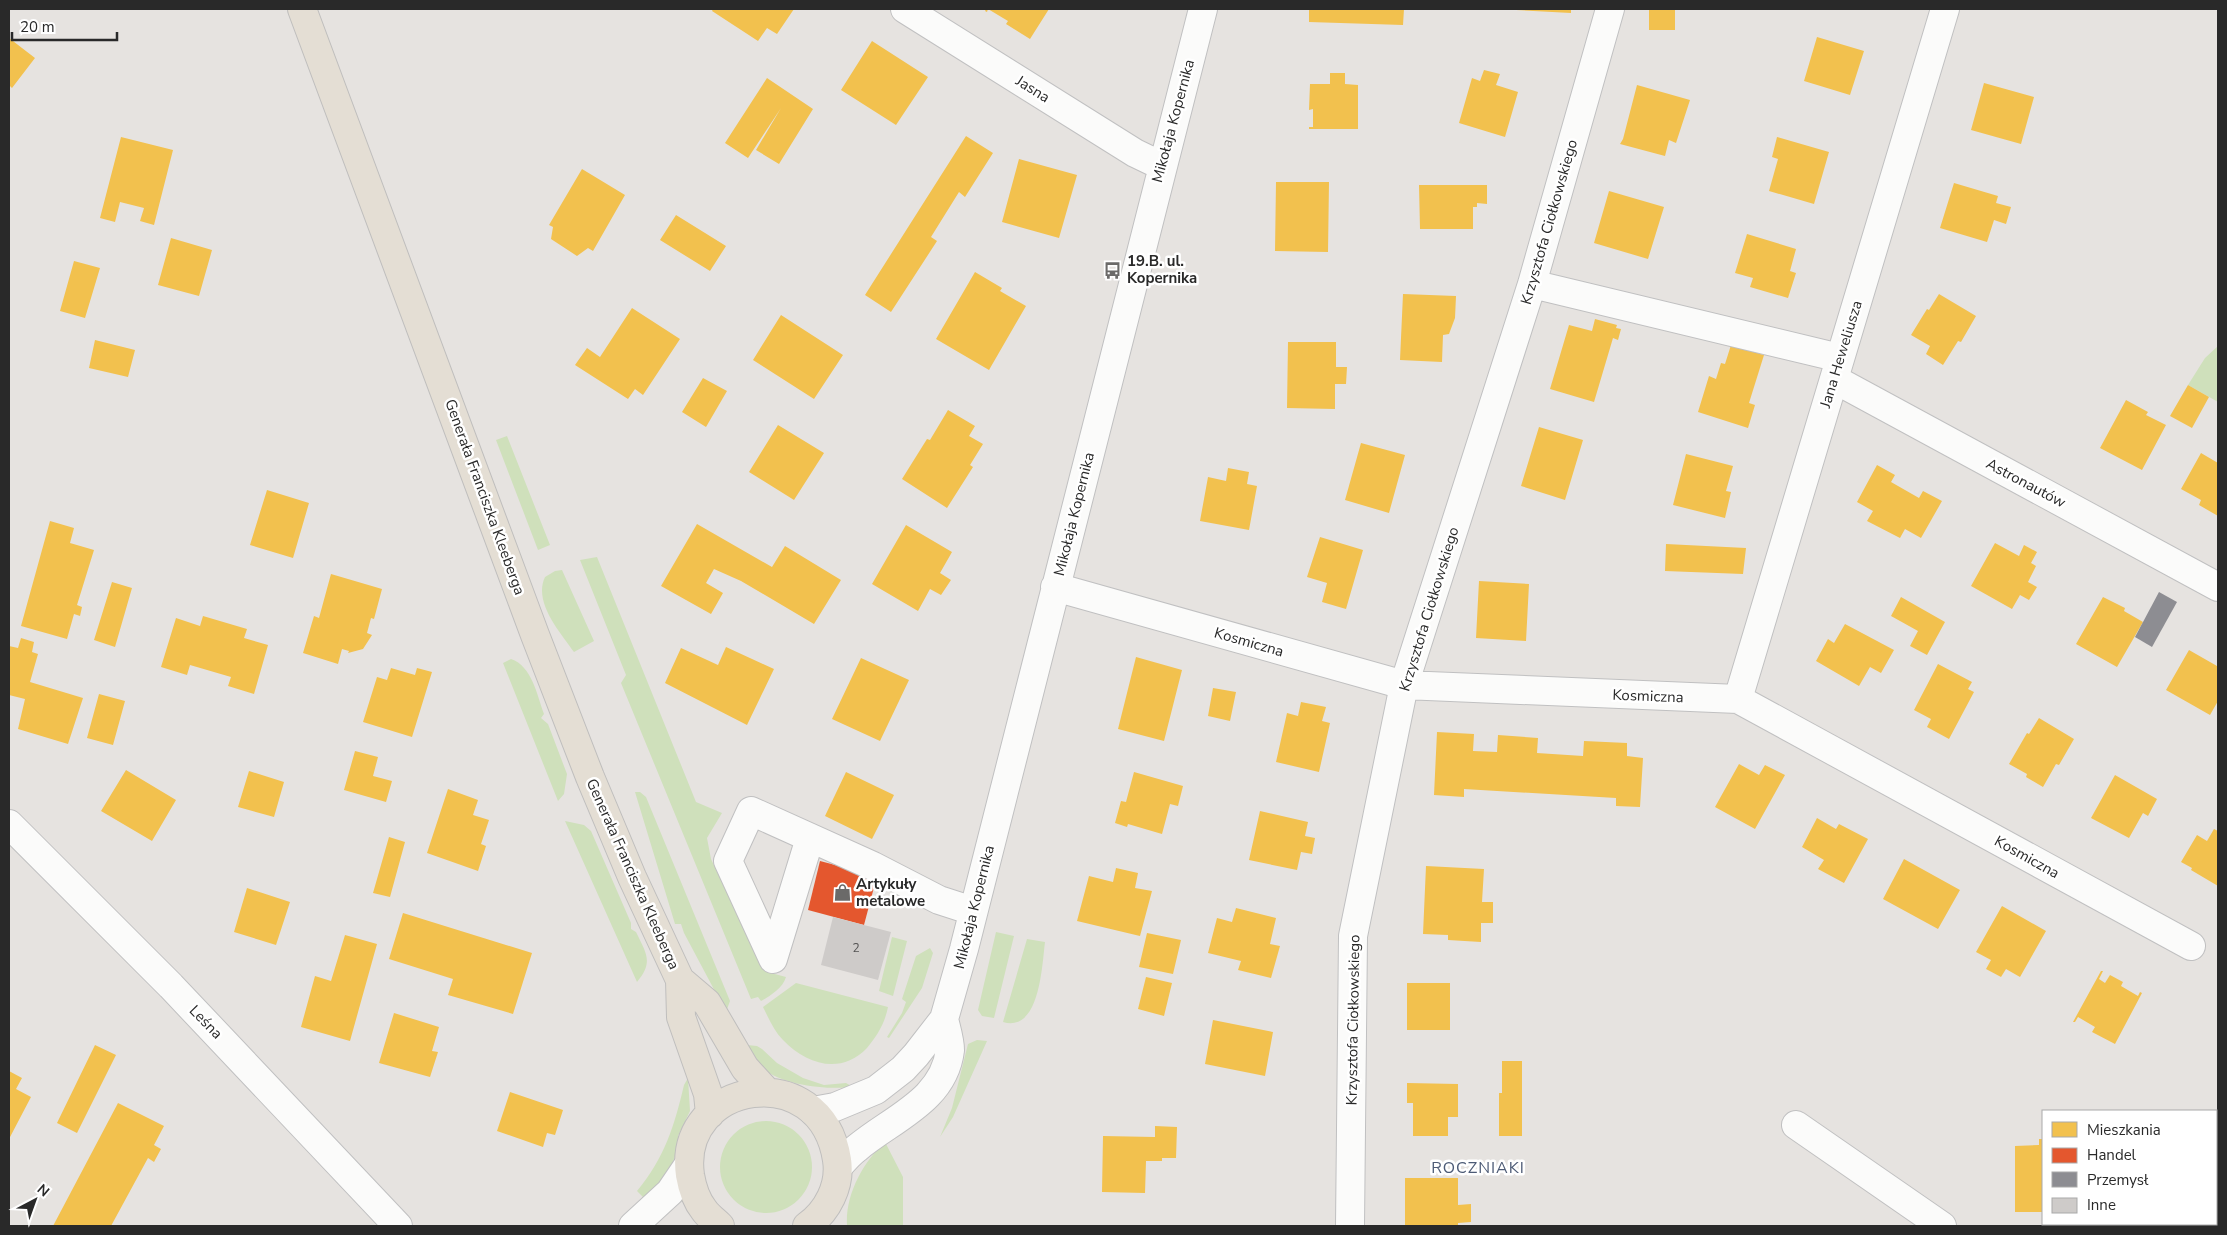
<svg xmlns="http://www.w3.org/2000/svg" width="2227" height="1235" viewBox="0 0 2227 1235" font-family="'Nunito Sans',sans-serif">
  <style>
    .green { fill: #cfe0bb }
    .homes { fill: #f2c14e }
    .shops { fill: #e4572e }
    .industry { fill: #8d8d92 }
    .building { fill: #cecbc9 }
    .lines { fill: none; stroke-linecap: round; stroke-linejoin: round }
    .minor-casing { stroke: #c0c0c1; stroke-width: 30 }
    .major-casing { stroke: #bfbebd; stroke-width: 30 }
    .minor { stroke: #fbfbfa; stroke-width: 28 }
    .major { stroke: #e4ded4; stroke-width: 28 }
    .labels { text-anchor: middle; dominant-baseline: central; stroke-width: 5; stroke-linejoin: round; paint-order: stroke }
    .number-label { font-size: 12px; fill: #535252 }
    .street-label { font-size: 15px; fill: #292929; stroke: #fff }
    .poi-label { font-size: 15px; font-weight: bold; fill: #292929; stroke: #fff; text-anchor: start }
    .neighbourhood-label { font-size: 16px; letter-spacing: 1px; fill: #4d5b76; stroke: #fff }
  </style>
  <rect width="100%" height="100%" fill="#e6e3e0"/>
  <path class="green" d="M2218,346V402L2188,385L2205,358Z
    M507,436L550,545L538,550L496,440Z
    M597,557L696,802L722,813L707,838L711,859L762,966L771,973L786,977C783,988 770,996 761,1001L758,997L751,999L621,683L626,675L580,560Z
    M562,570L594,641L574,652C560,632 533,602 545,577L555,571Z
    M511,659C532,666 537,695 544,714L541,718L548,724L567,774L564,794L558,801L503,663Z
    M635,792H640L646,797L730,1001L726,1012L684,933L681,924H675Z
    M565,821L584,825L591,831L631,923V929L636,932C646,953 654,962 637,982Z
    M996,932L1014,936L994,1018L982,1016L978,1010Z
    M892,937L907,941L893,996L879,991Z
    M1027,939L1045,942C1042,965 1040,1033 1003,1022Z
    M930,948L933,953L922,988L889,1038L887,1037L902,1013L906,1002L902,999L916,956Z
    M796,983L888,1007C885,1023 877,1036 867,1048C841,1075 807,1065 783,1040C774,1031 769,1019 763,1007Z
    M977,1040L987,1041L953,1117L940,1137L952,1108L968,1044Z
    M747,1045L757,1046L762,1049L777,1063L803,1078L824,1085L846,1083L853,1087C825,1090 781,1085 759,1066C754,1061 751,1052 747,1045Z
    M688,1078L690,1111L678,1136L679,1145L667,1179L647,1201L637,1191C665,1157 674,1127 684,1085Z
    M720 1167a46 46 0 1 1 92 0a46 46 0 1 1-92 0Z
    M885,1142L903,1177V1226H847C845,1195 863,1162 885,1142Z"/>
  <path class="homes" d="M713,9H794L777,34L767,28L758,41L712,11Z
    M986,9H1049L1030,39L1006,24L1008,21L988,9L987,12L985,11Z
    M1309,9H1404L1403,25L1309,22Z
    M1516,9H1571V13L1516,10Z
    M1649,9H1675V30H1649Z
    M1817,37L1864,51L1850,95L1804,81Z
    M9,38L35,58L12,88L9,85Z
    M872,41L928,77L896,125L841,90Z
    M1484,70L1500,74L1496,85L1518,92L1505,137L1459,123L1472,78L1480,81Z
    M1330,73H1345V84L1358,85V129H1309V127H1313V109L1309,110L1310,84H1330Z
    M767,78L813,109L779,164L756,150L781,108L748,158L725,143Z
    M1984,83L2034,97L2021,144L1971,130Z
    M1637,85L1690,100L1676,143L1669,140L1665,156L1620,144L1623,139Z
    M966,136L993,153L965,197L959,192L931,237L937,241L891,312L865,295Z
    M121,137L173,150L154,225L140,221L144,208L120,202L115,222L100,218Z
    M1777,137L1829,152L1814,204L1769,191L1778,159L1772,157Z
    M1019,159L1077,175L1059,238L1002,222Z
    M582,169L625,195L593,251L588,248L577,256L551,239L553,227L549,225Z
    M1276,182H1329L1328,252L1275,251Z
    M1954,183L1998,196L1996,203L2011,207L2006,224L1994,220L1987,242L1940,228Z
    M1419,185H1487V204L1477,203V207H1473V229H1420Z
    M1609,191L1664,207L1648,259L1594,243Z
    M676,215L726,246L710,271L660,240Z
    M1747,234L1796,249L1790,271L1796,273L1788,298L1750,287L1753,278L1735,273Z
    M171,238L212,250L199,296L158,285Z
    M74,261L100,268L85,318L60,311Z
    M975,272L1002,288L1000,291L1026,306L989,370L936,339Z
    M1403,294L1456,296L1455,318L1449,334L1443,335L1442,362L1400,360Z
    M1939,294L1976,316L1961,342L1958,341L1943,365L1926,354L1930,346L1911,335L1927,309L1929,310Z
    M632,308L680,339L643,395L635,389L628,399L575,365L587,348L600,357Z
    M781,315L843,355L814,399L753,360Z
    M1595,319L1617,325L1616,328L1621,329L1618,340L1613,338L1594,402L1550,389L1569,325L1592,331Z
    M95,340L135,350L128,377L89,368Z
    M1288,342H1336V367H1347L1346,384H1335V409L1287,408Z
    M1731,345L1764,355L1749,403L1755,405L1748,428L1698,412L1709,376L1716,379L1721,363L1725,364Z
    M703,378L727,391L706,427L682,412Z
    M2188,385L2209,397L2192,428L2170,416Z
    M2126,400L2148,412L2146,415L2166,425L2142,470L2100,448Z
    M948,410L975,426L969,436L983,444L970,465L973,467L947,508L902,479L927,439L930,440Z
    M778,425L824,453L794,500L749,472Z
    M1539,427L1583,440L1565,500L1521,486Z
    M1361,443L1405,455L1389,513L1345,500Z
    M2201,453L2218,463V516L2199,505L2201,500L2181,489Z
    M1686,454L1733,466L1726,491L1731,492L1725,518L1673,505Z
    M1877,465L1895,475L1891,482L1919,498L1923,491L1942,501L1921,538L1905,529L1900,538L1867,521L1873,511L1857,502Z
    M1228,468L1249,472L1247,484L1257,486L1249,530L1200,521L1208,477L1226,481Z
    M267,490L309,503L293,558L250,545Z
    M50,521L74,528L70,543L94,550L77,605L82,607L80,616L74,614L67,639L21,626Z
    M697,524L772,567L785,546L841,580L814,624L741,581L714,569L706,583L723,593L711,614L661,586Z
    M906,525L952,552L940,573L951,580L941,595L930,589L918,611L872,584Z
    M1320,537L1363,550L1346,609L1322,602L1327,583L1307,577Z
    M1995,543L2019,556L2024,545L2037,552L2031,563L2036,566L2028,582L2037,587L2029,600L2020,595L2012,609L1971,586Z
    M1666,544L1746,548L1743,574L1665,571Z
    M331,574L382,589L374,619L371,618L367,633L372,635L363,649L348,653L349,651L342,649L338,664L303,653L314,616L319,618Z
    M1479,581L1529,584L1526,641L1476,638Z
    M112,582L132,588L115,647L94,640Z
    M1901,597L1945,622L1927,655L1910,646L1918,631L1891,616Z
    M2103,597L2125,608L2124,611L2143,622L2117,667L2076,644Z
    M203,616L247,629L244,638L268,645L254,694L228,686L231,677L190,665L187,675L161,667L176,618L200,626Z
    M1845,624L1894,650L1881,673L1870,667L1859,686L1816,661L1828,639L1834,643Z
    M21,638L34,642L32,652L38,654L30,682L83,698L68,744L18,729L25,699L9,695V646L18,648Z
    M726,647L774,669L747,725L665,683L681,648L718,665Z
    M2189,650L2217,666L2218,662V701L2210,715L2166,690Z
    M1136,657L1182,670L1164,741L1118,729Z
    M861,658L909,680L880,741L832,719Z
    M1938,664L1972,682L1968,689L1974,692L1949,739L1927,727L1931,719L1914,710Z
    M391,668L415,675L417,668L432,672L412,737L363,722L377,677L387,680Z
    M1213,688L1236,692L1230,721L1208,716Z
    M99,694L125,701L113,745L87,738Z
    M1301,702L1326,707L1322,721L1330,723L1319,772L1276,762L1287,713L1298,716Z
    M2039,718L2074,739L2059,765L2056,764L2043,787L2026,777L2027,774L2009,764L2027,733L2029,734Z
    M1437,732L1474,734L1473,751L1497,752L1498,735L1538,738L1537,753L1583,756L1584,741L1627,743V756L1643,758L1640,807L1616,806V798L1464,789V797L1434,795Z
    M355,751L378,757L373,776L392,781L386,802L344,790Z
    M1739,764L1759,775L1765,765L1785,775L1755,829L1715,807Z
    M126,770L176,800L152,841L101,811Z
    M249,771L284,782L274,817L238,807Z
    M846,772L894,795L872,839L825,816Z
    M1134,772L1183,786L1178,806L1170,804L1162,834L1128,824L1127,827L1115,823L1121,801L1126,802Z
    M2115,775L2157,799L2148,816L2143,813L2129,838L2091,818Z
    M448,789L478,800L473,815L489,820L481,844L486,846L478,871L427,853Z
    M1260,811L1308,822L1305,836L1315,838L1312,854L1301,852L1297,870L1249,860Z
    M1817,818L1836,829L1839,824L1868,839L1844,883L1818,869L1824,860L1802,847Z
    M2214,829L2218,831V886L2191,870L2192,868L2181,862L2197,835L2207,841Z
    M389,837L405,842L390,897L373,893Z
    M1904,859L1960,890L1938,929L1883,899Z
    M1426,866L1484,869L1482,902H1493V923H1481V942L1448,940V935L1423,934Z
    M1116,868L1138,873L1135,888L1152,891L1140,936L1077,921L1089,876L1113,882Z
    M247,888L290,902L276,945L234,932Z
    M2002,906L2046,931L2020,977L2006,969L2001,977L1986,969L1991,960L1976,952Z
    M1236,908L1276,918L1270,944L1280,946L1271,978L1238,970L1241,961L1208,953L1217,918L1232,922Z
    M403,913L532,953L513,1014L448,995L453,979L389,959Z
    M1147,933L1181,940L1173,974L1139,967Z
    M345,935L377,944L350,1041L301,1027L315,976L331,981Z
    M2101,971H2103L2099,979L2105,983L2110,975L2123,982L2121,986L2138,996L2140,992L2142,993L2115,1044L2092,1032L2095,1027L2078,1017L2075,1022H2073Z
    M1146,977L1172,983L1164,1016L1138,1009Z
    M1407,983H1450V1030H1407Z
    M394,1013L439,1027L432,1051L438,1052L430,1077L379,1063Z
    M1213,1020L1273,1032L1265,1076L1205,1064Z
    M95,1045L116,1055L77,1133L57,1123Z
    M1502,1061H1522V1136H1499V1093H1502Z
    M9,1071L22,1078L16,1089L31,1097L9,1139Z
    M1407,1083L1458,1084V1117H1448V1136H1413V1103H1407Z
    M510,1092L563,1110L555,1135L547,1133L543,1147L497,1131Z
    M118,1103L164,1126L154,1145L161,1149L154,1162L148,1158L111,1226H53Z
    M1155,1126L1177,1127L1176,1158H1162V1161H1146L1145,1193L1102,1192L1103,1136L1155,1137Z
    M2216,1128H2218V1202H2216Z
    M2039,1139H2043V1212H2015V1146L2039,1145Z
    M1405,1178H1458V1205L1471,1204V1222L1458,1223V1226H1405Z"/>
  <path class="shops" d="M820,861L877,876L864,925L808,910Z"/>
  <path class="industry" d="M2159,592L2177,602L2152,647L2135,637Z"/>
  <path class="building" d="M833,917L891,932L878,980L821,965Z"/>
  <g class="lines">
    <defs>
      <path id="minor" d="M905,9L1135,153L1162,166
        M1532,284L1840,358
        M1834,379L2218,587
        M1055,587L1404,685L1738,699L2191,946
        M1738,699L1945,9
        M9,824L171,986L398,1226
        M810,838L773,959L728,861L751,811L873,866L939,900L973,911
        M813,1111L835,1107L876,1090L903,1069L916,1055L944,1019L964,949L1203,9
        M1796,1125L1942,1226
        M838,1167C844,1160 850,1153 857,1148C891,1119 944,1101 950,1050C950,1040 946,1028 944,1019
        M633,1226L670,1192L689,1164
        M1350,1226L1353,936L1404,685L1532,284L1610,9"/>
      <path id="major" d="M302,9L535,635L590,777L632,877L680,980L707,1003L745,1068L767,1092
        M680,980L681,1017L708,1094L710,1114
        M720,1226C715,1221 708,1216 704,1210C696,1200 692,1187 690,1175C677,1081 821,1056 837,1160C841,1186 827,1212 807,1226"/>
    </defs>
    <use href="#minor" class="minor-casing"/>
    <use href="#major" class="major-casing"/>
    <use href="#minor" class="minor"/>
    <use href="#major" class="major"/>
  </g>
  <defs>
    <symbol id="bus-bare" viewBox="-9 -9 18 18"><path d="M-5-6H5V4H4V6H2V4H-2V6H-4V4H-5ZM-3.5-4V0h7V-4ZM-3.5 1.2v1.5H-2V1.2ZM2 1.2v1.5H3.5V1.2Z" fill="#6b6a69" stroke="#fff" stroke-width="2.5" paint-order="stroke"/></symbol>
    <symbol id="shop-bare" viewBox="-9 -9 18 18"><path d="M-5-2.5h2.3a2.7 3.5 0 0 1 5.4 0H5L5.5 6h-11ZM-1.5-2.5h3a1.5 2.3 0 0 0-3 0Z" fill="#6b6a69" stroke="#fff" stroke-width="2.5" paint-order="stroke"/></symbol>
  </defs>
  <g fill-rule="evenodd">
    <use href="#bus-bare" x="1100" y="258" width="25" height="25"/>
    <use href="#shop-bare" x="830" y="880" width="25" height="25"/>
  </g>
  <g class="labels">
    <g class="number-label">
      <text x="856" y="948">2</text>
    </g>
    <g class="street-label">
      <text transform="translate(1033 89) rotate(32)">Jasna</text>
      <text transform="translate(1173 121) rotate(-75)">Mikołaja Kopernika</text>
      <text transform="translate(1549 222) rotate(-74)">Krzysztofa Ciołkowskiego</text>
      <text transform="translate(1841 354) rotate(-73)">Jana Heweliusza</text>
      <text transform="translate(2026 483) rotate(28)">Astronautów</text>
      <text transform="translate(485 497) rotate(70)">Generała Franciszka Kleeberga</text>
      <text transform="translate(1074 514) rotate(-76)">Mikołaja Kopernika</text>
      <text transform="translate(1429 609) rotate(-73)">Krzysztofa Ciołkowskiego</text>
      <text transform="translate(1249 642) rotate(16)">Kosmiczna</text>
      <text transform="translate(1648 696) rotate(2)">Kosmiczna</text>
      <text transform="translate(2027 857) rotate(29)">Kosmiczna</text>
      <text transform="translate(633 874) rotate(66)">Generała Franciszka Kleeberga</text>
      <text transform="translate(974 907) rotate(-76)">Mikołaja Kopernika</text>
      <text transform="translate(1353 1020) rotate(-89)">Krzysztofa Ciołkowskiego</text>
      <text transform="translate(206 1022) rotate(46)">Leśna</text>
    </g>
    <g class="poi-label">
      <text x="1127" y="261">19.B. ul.<tspan x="1127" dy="17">Kopernika</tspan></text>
      <text x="856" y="884">Artykuły<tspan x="856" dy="17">metalowe</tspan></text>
    </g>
    <g class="neighbourhood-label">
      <text x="1478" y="1168">ROCZNIAKI</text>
    </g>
  </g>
  <rect width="2227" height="1235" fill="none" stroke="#292929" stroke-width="20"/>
  <rect x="2042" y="1110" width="175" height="115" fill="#ffffff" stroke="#a9a9a9"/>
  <rect x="2052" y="1122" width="25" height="15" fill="#f2c14e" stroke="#a9a9a9"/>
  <text x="2087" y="1135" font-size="15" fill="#292929">Mieszkania</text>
  <rect x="2052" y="1148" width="25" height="15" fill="#e4572e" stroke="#a9a9a9"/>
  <text x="2087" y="1160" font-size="15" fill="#292929">Handel</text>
  <rect x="2052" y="1172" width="25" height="15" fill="#8d8d92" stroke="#a9a9a9"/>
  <text x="2087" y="1185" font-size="15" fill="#292929">Przemysł</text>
  <rect x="2052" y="1198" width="25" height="15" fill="#cecbc9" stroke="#a9a9a9"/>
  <text x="2087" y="1210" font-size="15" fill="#292929">Inne</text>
  <g transform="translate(35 1200) rotate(41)" stroke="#ffffff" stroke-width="4" paint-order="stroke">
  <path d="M0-4L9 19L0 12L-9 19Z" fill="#292929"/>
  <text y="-8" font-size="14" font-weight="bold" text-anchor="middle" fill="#292929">N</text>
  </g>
  <path d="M12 32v8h105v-8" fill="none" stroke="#292929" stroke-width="2.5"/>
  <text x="20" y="32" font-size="15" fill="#292929" stroke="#ffffff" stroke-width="4" paint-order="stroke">20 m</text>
</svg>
